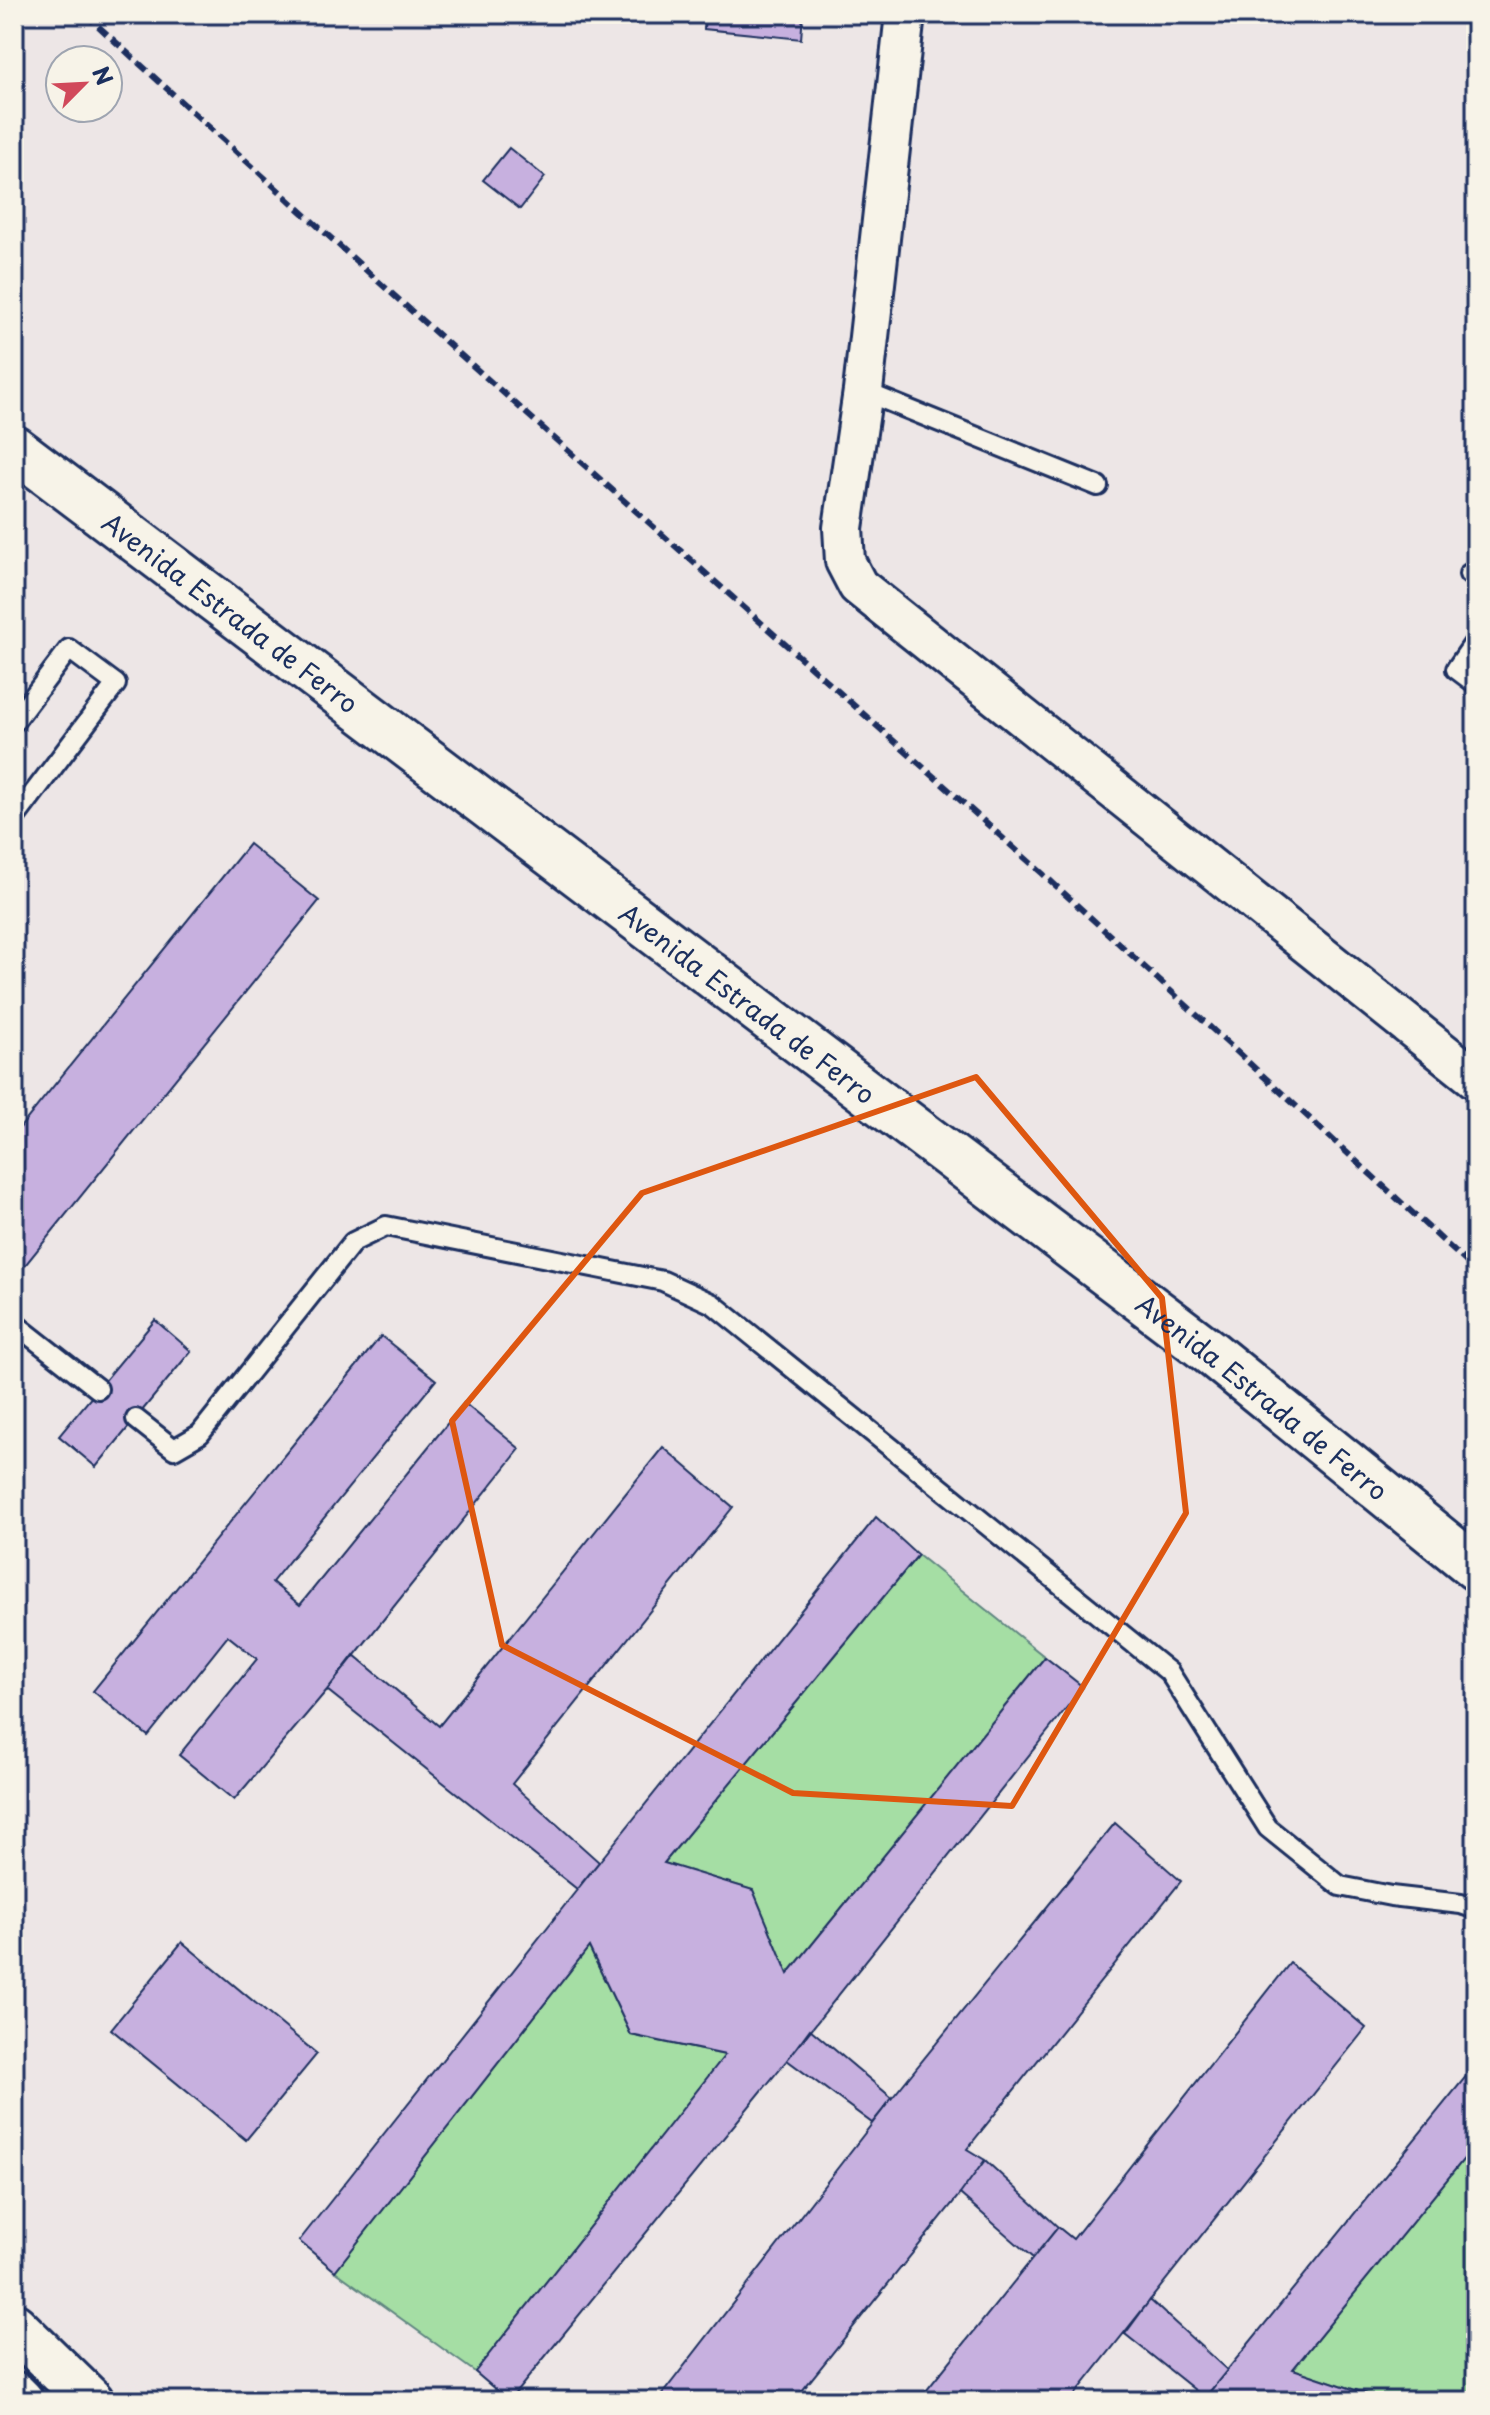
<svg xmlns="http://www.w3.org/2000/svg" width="1490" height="2415" viewBox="0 0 1490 2415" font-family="'Playpen Sans',sans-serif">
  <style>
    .green { fill: #a5dea4; stroke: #608681; stroke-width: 2 }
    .building { fill: #c7b0df; stroke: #1b2f5e; stroke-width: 2 }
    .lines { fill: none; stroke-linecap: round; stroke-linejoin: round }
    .service-casing { stroke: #1b2f5e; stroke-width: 24 }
    .minor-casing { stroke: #1b2f5e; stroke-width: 44 }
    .tertiary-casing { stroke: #1b2f5e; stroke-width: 50 }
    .secondary-casing { stroke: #1b2f5e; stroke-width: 50 }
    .service { stroke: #f7f3e8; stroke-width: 18 }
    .minor { stroke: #f7f3e8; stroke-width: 38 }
    .tertiary { stroke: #f7f3e8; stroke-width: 44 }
    .secondary { stroke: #f7f3e8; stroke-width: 44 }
    .rail { stroke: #1b2f5e; stroke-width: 6; stroke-dasharray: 12 6; stroke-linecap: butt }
    .marked { fill: none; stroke: #de5710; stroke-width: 6; stroke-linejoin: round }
    .labels { text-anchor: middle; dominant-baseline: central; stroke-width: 7; stroke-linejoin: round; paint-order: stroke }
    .street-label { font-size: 26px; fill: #1b2f5e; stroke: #f7f3e8 }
  </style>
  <rect width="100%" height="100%" fill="#ede6e6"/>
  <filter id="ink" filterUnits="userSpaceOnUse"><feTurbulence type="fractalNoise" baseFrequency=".0125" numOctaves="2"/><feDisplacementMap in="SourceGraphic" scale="16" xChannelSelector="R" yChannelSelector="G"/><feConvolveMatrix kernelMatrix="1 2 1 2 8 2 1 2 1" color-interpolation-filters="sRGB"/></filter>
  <g filter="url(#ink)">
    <path class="green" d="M918,1555L1045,1657L788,1974L753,1890L664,1863Z
      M589,1947L631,2035L725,2055L475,2372L335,2271Z
      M1476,2144V2401H1388L1293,2369Z"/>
    <path class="building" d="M705,14H803L801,39L704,29Z
      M509,148L545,177L520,209L483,180Z
      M249,844L319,901L14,1279V1135Z
      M155,1320L191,1351L96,1467L59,1436Z
      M381,1336L436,1380L272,1582L300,1605L464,1403L520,1449L327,1690L234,1800L179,1755L257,1659L228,1636L148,1736L93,1691Z
      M663,1447L733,1507L512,1784L599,1862L577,1889L327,1690L354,1655L439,1726Z
      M876,1517L918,1555L664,1863L753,1890L788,1974L1045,1657L1083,1687L787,2060L509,2401L475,2372L725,2055L631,2035L589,1947L335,2271L299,2241L599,1862Z
      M1115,1823L1181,1881L967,2149L985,2160L960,2194L794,2401H657L892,2098Z
      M182,1942L317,2054L246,2140L111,2029Z
      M1290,1963L1366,2028L1070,2401H918L1058,2227L1073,2239Z
      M810,2029L892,2098L872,2123L787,2060Z
      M1476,2064V2144L1293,2369L1388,2401H1202Z
      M985,2160L1058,2227L1033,2258L960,2194Z
      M1150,2300L1227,2370L1205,2398L1125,2334Z"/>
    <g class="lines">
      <defs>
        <path id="service" d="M863,391L1098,486
          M1469,574L1476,579
          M1476,640L1456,669L1476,684
          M14,722L69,649L116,684L14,819
          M14,1323L98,1389
          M136,1419L174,1449L200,1434L353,1242L386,1226L663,1281L713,1304L1169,1672L1268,1828L1340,1886L1391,1896L1461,1904L1476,1909"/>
        <path id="minor" d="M905,14L863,391L843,528L845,561L858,586L1476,1079"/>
        <g id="tertiary">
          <path id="s1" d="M14,448L1211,1353L1476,1568"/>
        </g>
        <path id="secondary" d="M14,2326L91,2401
          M14,2394L21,2401"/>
      </defs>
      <use href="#service" class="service-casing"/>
      <use href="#minor" class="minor-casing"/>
      <use href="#tertiary" class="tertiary-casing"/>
      <use href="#secondary" class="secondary-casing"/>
      <use href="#service" class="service"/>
      <use href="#minor" class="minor"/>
      <use href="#tertiary" class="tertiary"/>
      <use href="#secondary" class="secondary"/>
      <path class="rail" d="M85,14L389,291L1042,873L1476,1271"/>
    </g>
  </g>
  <path class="marked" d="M976,1077L1162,1298L1186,1513L1012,1806L793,1793L502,1645L452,1421L642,1193Z"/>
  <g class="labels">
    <g class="street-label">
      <text stroke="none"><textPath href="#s1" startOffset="272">Avenida Estrada de Ferro</textPath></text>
      <text stroke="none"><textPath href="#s1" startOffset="920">Avenida Estrada de Ferro</textPath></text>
      <text stroke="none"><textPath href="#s1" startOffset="1568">Avenida Estrada de Ferro</textPath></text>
    </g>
  </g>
  <rect width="1490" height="2415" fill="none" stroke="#f7f3e8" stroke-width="48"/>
  <rect x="24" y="24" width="1442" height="2367" fill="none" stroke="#1b2f5e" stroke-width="3" filter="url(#ink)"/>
  <g transform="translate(84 84) rotate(66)"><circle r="38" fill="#f7f3e8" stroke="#9fa5b1" stroke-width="2"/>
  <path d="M0-6L14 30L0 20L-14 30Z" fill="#d1495b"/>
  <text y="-12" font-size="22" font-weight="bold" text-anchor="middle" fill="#1b2f5e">N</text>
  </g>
</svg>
